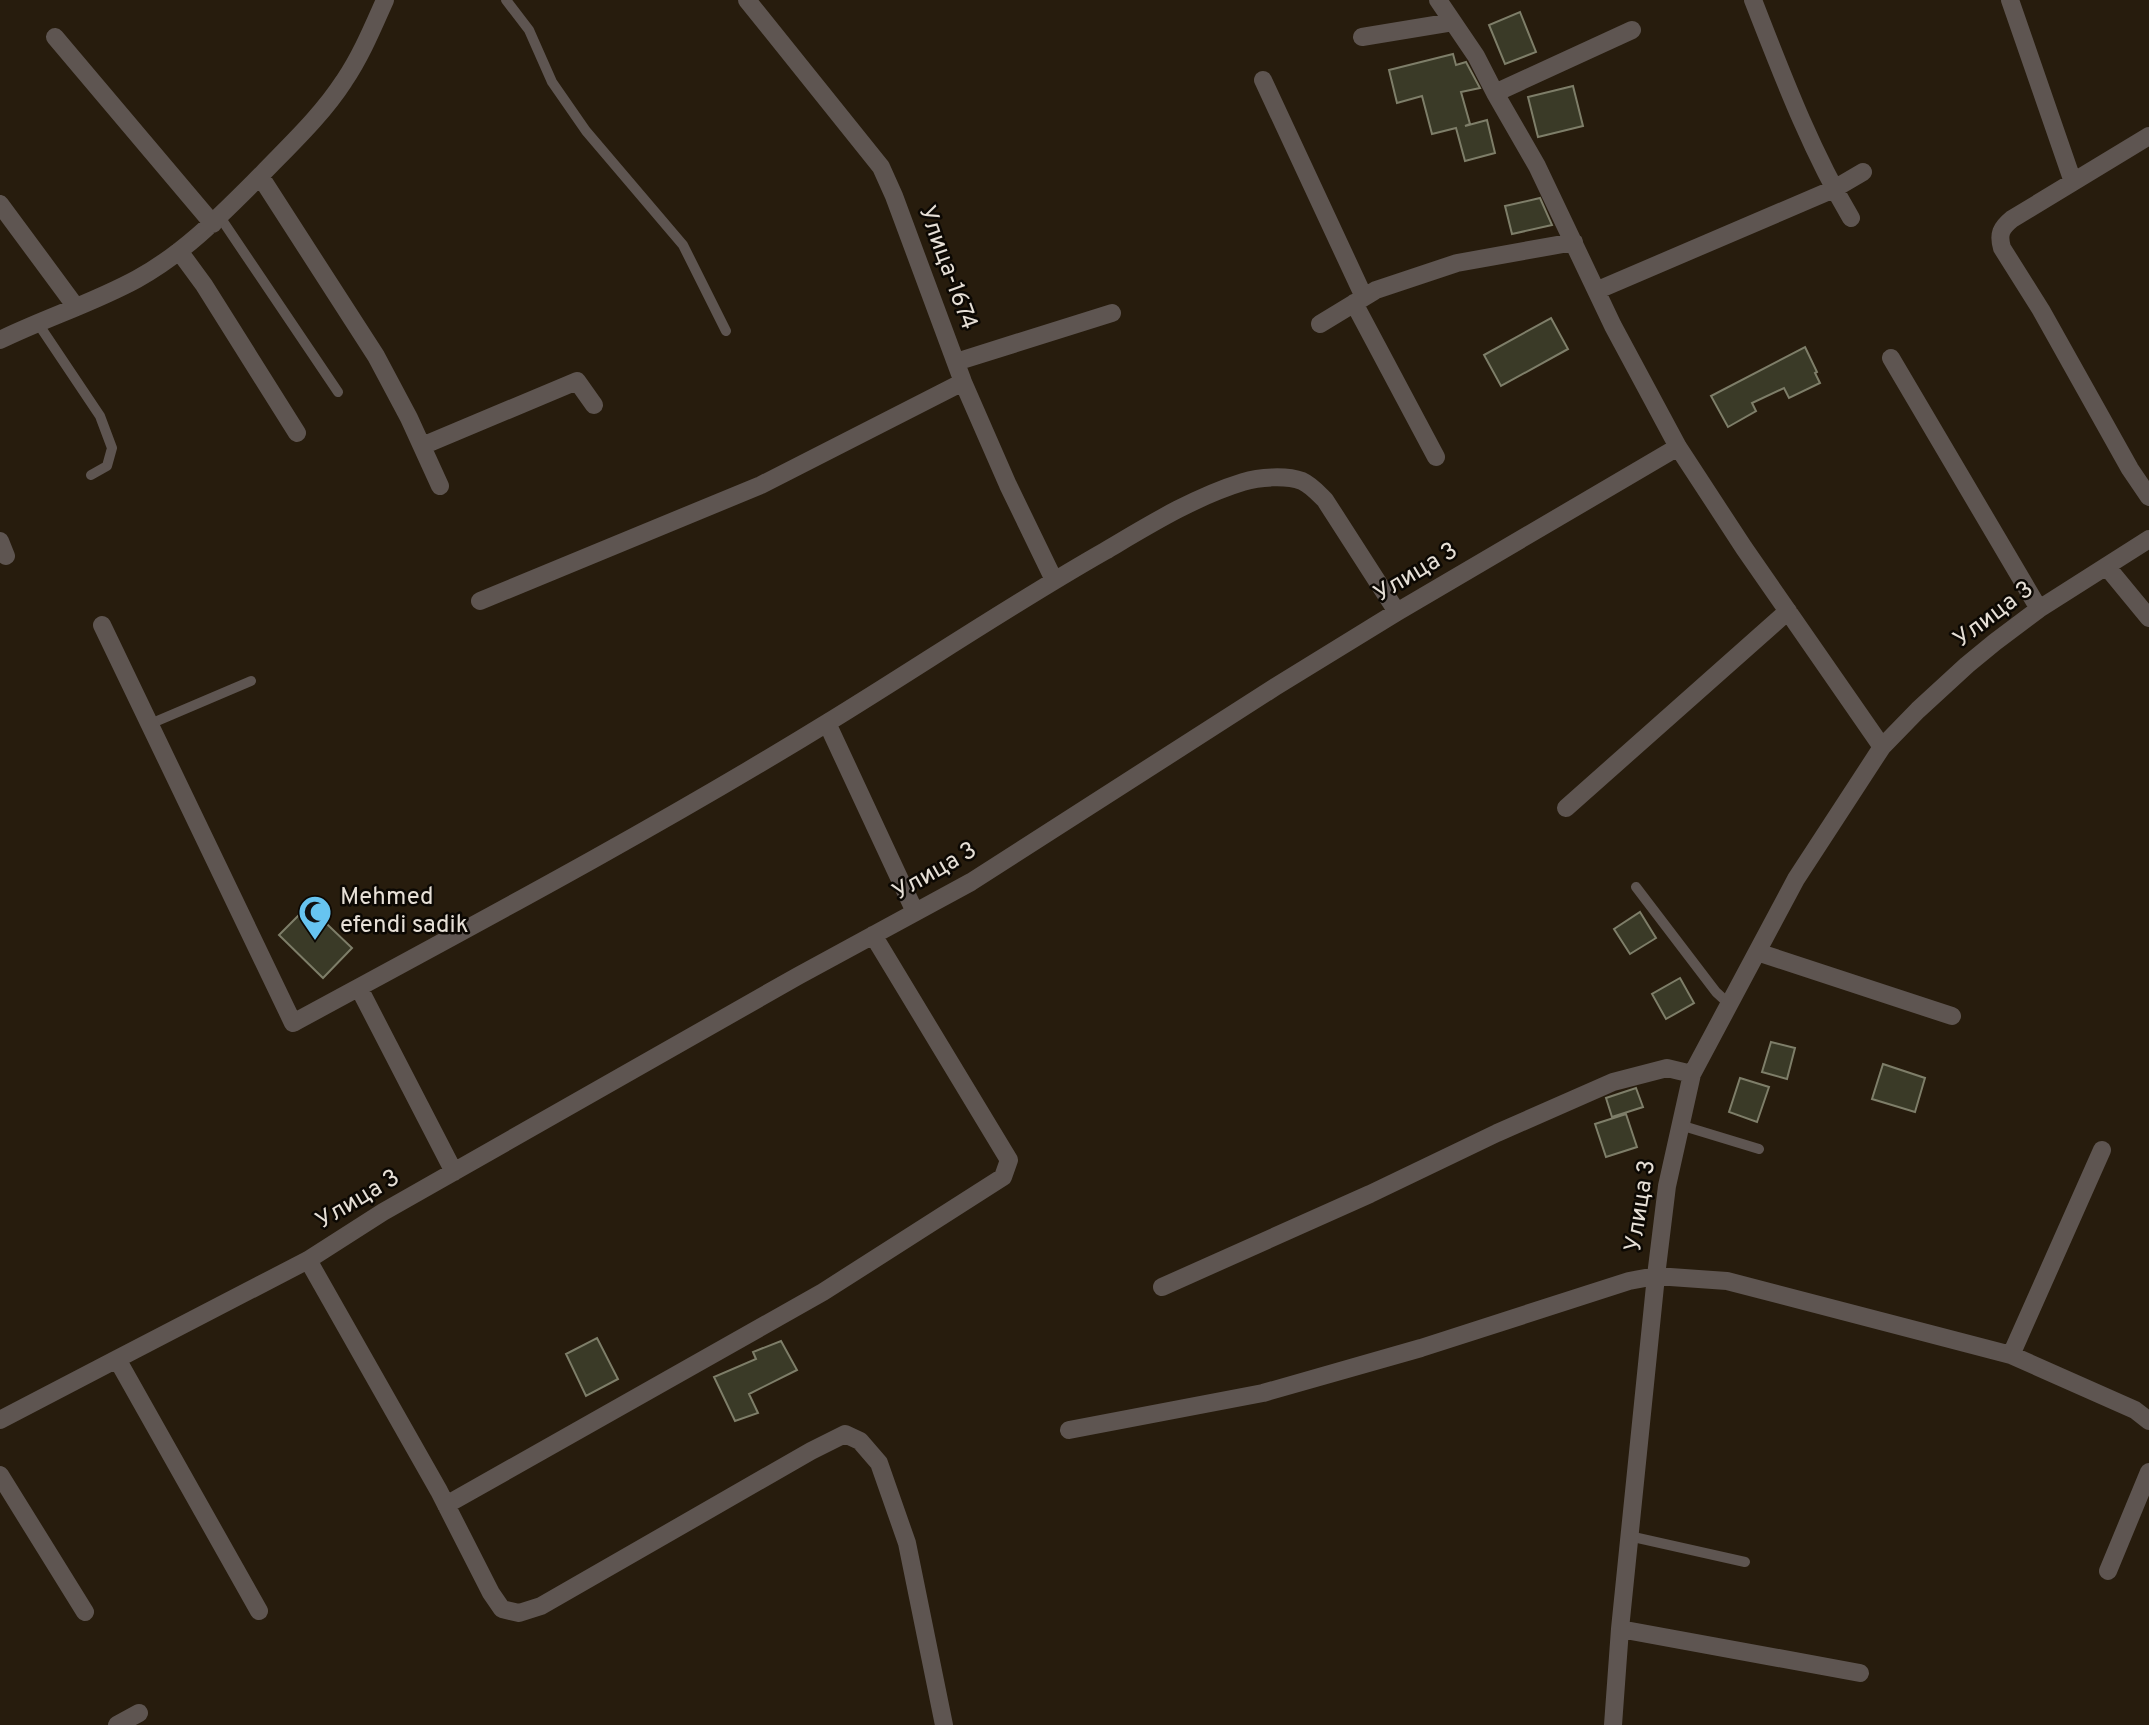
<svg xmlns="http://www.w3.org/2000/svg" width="2149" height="1725" viewBox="0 0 2149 1725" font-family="Overpass,sans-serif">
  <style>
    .building { fill: #3a3a27; stroke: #7e7e69; stroke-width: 2 }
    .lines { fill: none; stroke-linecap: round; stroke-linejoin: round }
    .lane { stroke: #5e5551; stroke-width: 10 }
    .street { stroke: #5e5551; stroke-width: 18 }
    .labels { text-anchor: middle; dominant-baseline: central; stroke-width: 5; stroke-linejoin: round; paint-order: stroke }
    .street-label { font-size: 24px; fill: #e6dfd6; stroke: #0c0803 }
    .poi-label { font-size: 24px; fill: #e6dfd6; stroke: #0c0803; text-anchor: start }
  </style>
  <rect width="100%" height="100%" fill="#271c0d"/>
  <path class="building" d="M1520,12L1536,52L1505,64L1489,25Z
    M1453,54L1456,65L1466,62L1480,88L1461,92L1470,124L1465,126L1487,120L1495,153L1465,161L1456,128L1432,134L1422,96L1397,103L1389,70Z
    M1573,86L1583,126L1538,137L1528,97Z
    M1540,198L1552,225L1512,234L1505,206Z
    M1551,318L1568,349L1501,386L1484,355Z
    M1805,347L1817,372L1815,373L1820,383L1789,398L1784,388L1752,403L1756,411L1728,427L1711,396Z
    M308,906L352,948L323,978L279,935Z
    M1640,912L1656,938L1630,954L1614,929Z
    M1680,978L1694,1003L1666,1019L1652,994Z
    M1771,1042L1795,1048L1787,1079L1762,1072Z
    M1883,1064L1925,1078L1915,1112L1872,1099Z
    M1740,1078L1769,1087L1757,1122L1729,1112Z
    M1636,1088L1643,1107L1612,1117L1606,1098Z
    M1626,1114L1637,1147L1606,1157L1595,1124Z
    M597,1338L618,1379L586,1396L566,1354Z
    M781,1341L797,1370L749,1394L758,1413L735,1421L714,1377L756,1359L753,1352Z"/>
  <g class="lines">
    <path class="lane" d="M506,0L529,30L552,82L586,131L683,245L726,331
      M220,217L338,392
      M37,322L100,416L112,448L107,466L91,475
      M150,724L251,681
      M1636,887L1716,992L1729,1004
      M1680,1125L1759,1149
      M1629,1536L1745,1562"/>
    <path class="street" d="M747,0L881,167L894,196L963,382L1008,485L1054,580
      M1438,0L1476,56L1495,93L1537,166L1613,326L1678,447L1744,548L1882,747
      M1753,0C1782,74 1810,149 1851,218
      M2010,0L2073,182
      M55,37L213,224
      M1362,37L1453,22
      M1263,80L1364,297
      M1495,93L1632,30
      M2149,136L2012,219C2001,228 1998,234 2002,248L2041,310L2130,469L2149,497
      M260,176L376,356L409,418L440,486
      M0,204L76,307
      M179,251L204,285L297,433
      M1598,290L1834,189L1863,172
      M1354,303L1436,457
      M1320,324L1376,290L1457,263L1574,242
      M0,340C45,318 93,303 137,279C186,252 224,212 263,173C291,144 322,115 344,81C361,56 373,27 385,0
      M1891,358L2039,609
      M956,362L1112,313
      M422,446L577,381L594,405
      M0,541L6,556
      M2107,567L2149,618
      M480,601L761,485L963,382
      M102,625L293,1023C472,926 653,830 827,723C920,666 1010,605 1105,551C1149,525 1194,497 1243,482C1259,477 1286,475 1302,481C1311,485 1318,493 1325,500L1397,612
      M827,723L915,912
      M1566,808L1788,611
      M1757,952L1952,1016
      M359,988L454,1172
      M308,1260L439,1491L491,1593L502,1609L519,1613L541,1606L811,1451L845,1434L860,1441L879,1463L907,1543L944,1725
      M1162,1287L1370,1194L1497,1133L1613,1082L1667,1068L1692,1074
      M2011,1355L2102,1150
      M0,1420L117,1359
      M1069,1430L1263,1393L1421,1348L1629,1281L1656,1276L1727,1281L2011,1355L2135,1410L2149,1421
      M0,1475L85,1612
      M446,1505L823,1292L1003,1177L1009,1160L873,935
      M2108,1571L2149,1472
      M259,1611L117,1359L308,1260L383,1212L798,976L971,882L1275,687L1397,612L1678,447
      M1620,1629L1860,1673
      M117,1725L139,1713
      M1613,1725L1620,1629L1656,1276L1667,1186L1692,1074L1796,879L1882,747L1918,710L1967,665L1995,642L2039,609L2149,539"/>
  </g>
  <defs>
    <symbol id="mosque-pin" viewBox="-11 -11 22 30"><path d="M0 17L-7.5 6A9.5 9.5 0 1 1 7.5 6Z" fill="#67c4f0" stroke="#0c0803"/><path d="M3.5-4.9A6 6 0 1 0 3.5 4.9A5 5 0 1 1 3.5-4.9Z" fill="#111"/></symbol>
  </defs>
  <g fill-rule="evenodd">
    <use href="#mosque-pin" x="296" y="893" width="38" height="52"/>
  </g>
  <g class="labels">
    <g class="street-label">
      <text transform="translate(947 268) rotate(70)">Улица-1674</text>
      <text transform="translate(1416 573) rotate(-31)">Улица 3</text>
      <text transform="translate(1994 615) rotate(-37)">Улица 3</text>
      <text transform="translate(935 872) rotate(-30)">Улица 3</text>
      <text transform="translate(358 1200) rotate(-31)">Улица 3</text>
      <text transform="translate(1641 1206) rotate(-81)">Улица 3</text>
    </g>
    <g class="poi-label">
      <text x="340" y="898">Mehmed<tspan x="340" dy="28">efendi sadik</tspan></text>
    </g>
  </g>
</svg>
